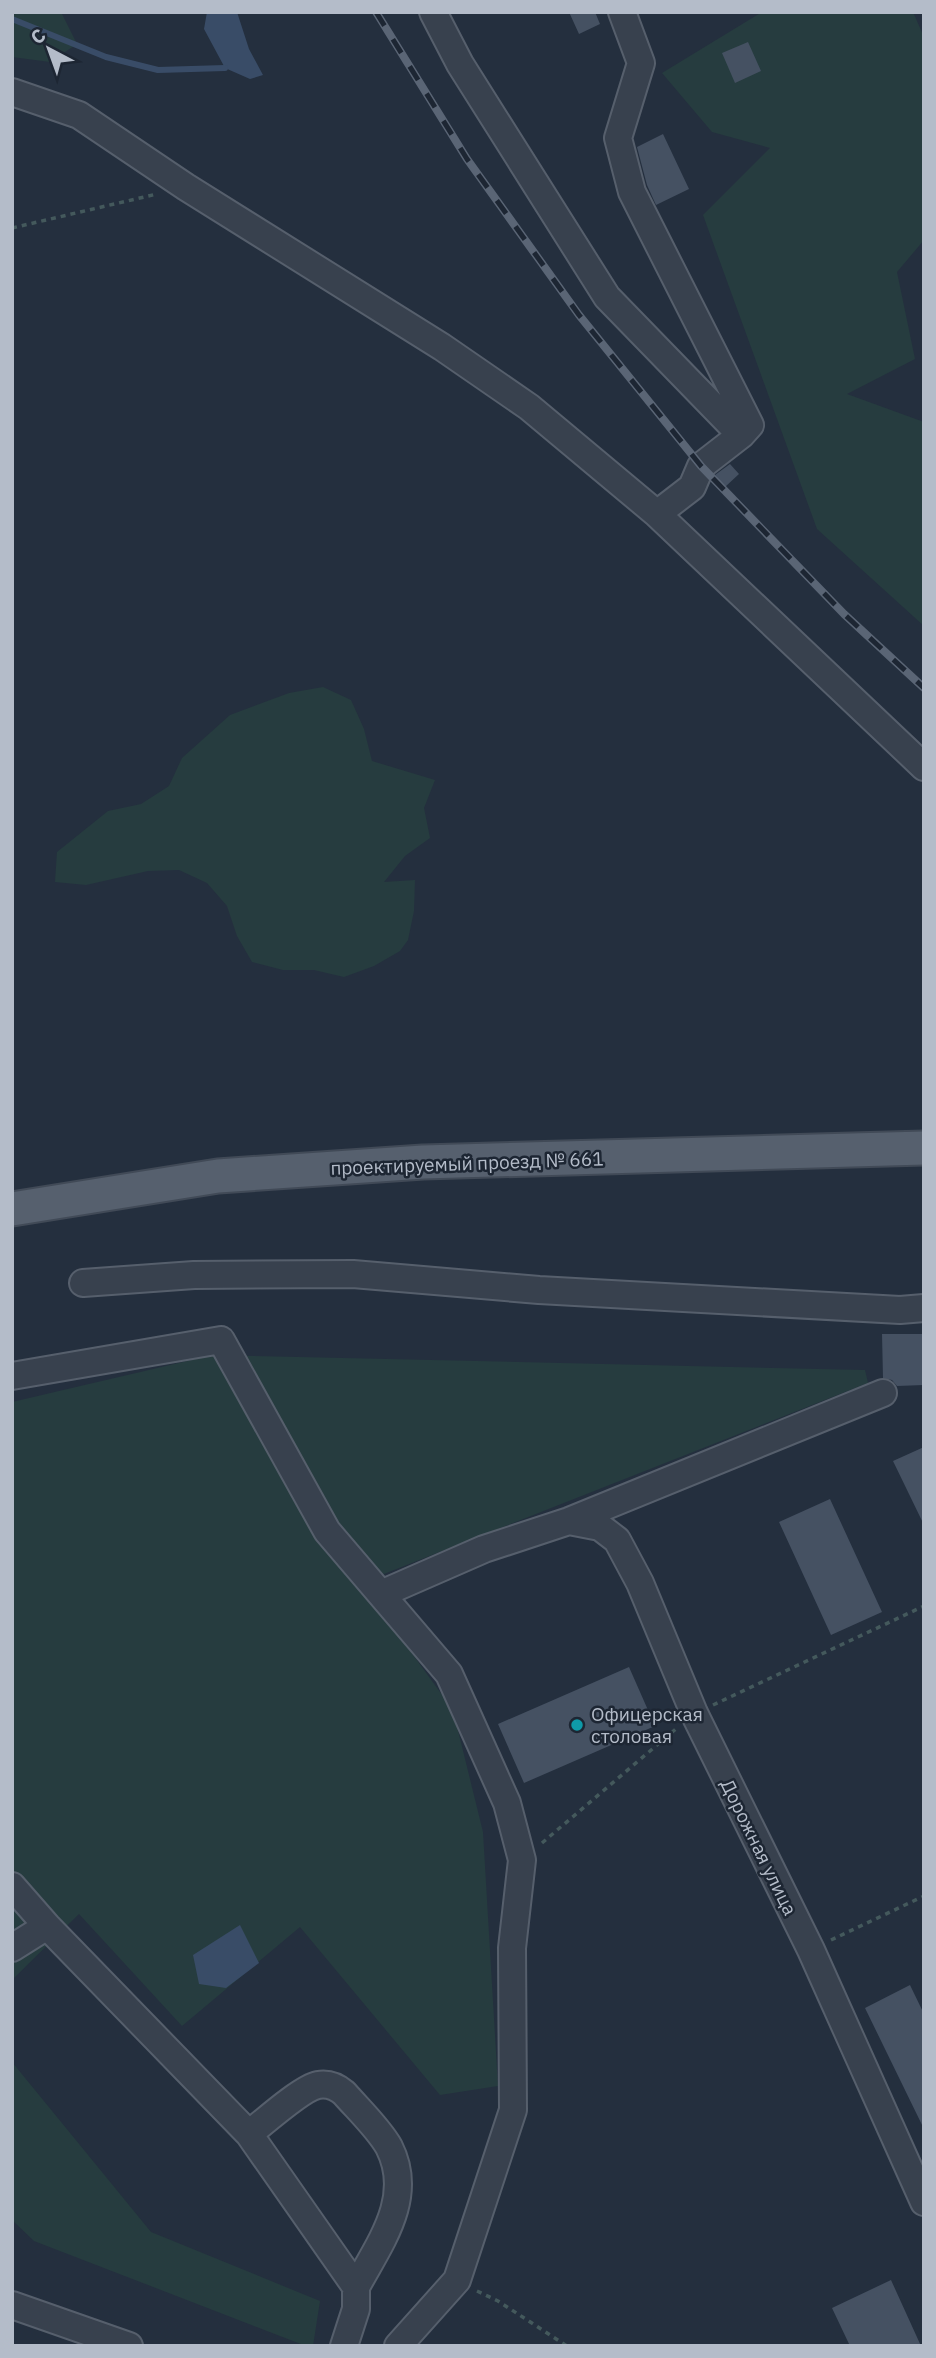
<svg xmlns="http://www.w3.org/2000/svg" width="936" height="2358" viewBox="0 0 936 2358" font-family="'IBM Plex Sans',sans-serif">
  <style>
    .green { fill: #263c3f }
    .water { fill: #394c67 }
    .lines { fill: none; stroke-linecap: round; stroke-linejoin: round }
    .stream { stroke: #394c67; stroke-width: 6 }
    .building { fill: #455162 }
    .minor-casing { stroke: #565f6c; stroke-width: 30 }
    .major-casing { stroke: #414a57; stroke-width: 37 }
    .path { stroke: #44595c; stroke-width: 3.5; stroke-dasharray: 5 5; stroke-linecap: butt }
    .minor { stroke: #38414e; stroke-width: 26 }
    .major { stroke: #56606e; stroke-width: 33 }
    .rail-casing { stroke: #5a6575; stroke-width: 8 }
    .rail { stroke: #1d2633; stroke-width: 5; stroke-dasharray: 16; stroke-linecap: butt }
    .culture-dot { fill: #0f9aa8; stroke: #1d2633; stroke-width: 2.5 }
    .labels { text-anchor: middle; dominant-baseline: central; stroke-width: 5; stroke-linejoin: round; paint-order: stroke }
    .street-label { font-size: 19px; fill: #b4bcc9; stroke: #1d2633 }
    .poi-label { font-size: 19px; fill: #b4bcc9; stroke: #1d2633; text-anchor: start }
  </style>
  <rect width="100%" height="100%" fill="#242f3e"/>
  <path class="green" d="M12,12H61L77,44L50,62L12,57Z
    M762,12H913L924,37V240L897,272L915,359L847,394L924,422V626L817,529L703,215L770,148L712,132L662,73Z
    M323,687L351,700L364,729L372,761L435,780L424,808L430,838L405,856L384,882L415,880L414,911L408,940L400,951L374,966L344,977L314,970H283L252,962L237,936L227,906L207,883L179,870L148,871L86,885L55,882L57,852L108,811L141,804L169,786L182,758L230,715L289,693Z
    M213,1355L865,1370L868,1383L361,1583L453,1710L483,1832L498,2086L440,2095L300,1927L182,2026L79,1914L12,1980V1402Z
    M12,2062L151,2232L320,2301L313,2346H306L34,2241L12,2220Z"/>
  <path class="water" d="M207,12H237L249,49L263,75L250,79L225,68L204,29Z
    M240,1925L259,1963L226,1988L199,1984L193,1955Z"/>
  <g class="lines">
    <path class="stream" d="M12,19L106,57L158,70L225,68"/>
  </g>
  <path class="building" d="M569,12H595L600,24L579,34Z
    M748,42L761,71L735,83L722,53Z
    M663,134L689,189L656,205L647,185L637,147Z
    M730,464L739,474L725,487L715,475Z
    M882,1334H924V1385L897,1386L892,1380L883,1378Z
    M924,1447V1525L893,1461Z
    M830,1499L882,1612L831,1635L779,1522Z
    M629,1667L655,1726L524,1783L498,1724Z
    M910,1985L924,2014V2129L865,2008Z
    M891,2280L921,2346H850L832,2308Z"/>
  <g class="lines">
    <defs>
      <path id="minor" d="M433,12L460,64L607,297L741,435
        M622,12L641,63L618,138L632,192L750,425L741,435L701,466L692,487L657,514
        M12,92L79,115L186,187L442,347L529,407L657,514L924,767
        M83,1283L194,1275L353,1274L539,1290L900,1310L924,1308
        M12,1376L221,1340L327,1531L449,1674L507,1803L522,1860L512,1948L513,2110L457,2280L398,2346
        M569,1521L600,1527L617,1540L640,1583L694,1713L811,1950L924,2202
        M381,1594L484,1549L569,1521L883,1393
        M12,1886L47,1926L249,2134L356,2287V2309L344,2346
        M12,1948L47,1926
        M249,2134C264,2122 302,2088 318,2085C329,2083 337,2087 344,2093C358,2109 379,2129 389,2147C415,2198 379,2244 356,2287
        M12,2305L129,2346"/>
      <path id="major" d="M12,1209L218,1176L423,1162L924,1148"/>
    </defs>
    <use href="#minor" class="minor-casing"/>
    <use href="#major" class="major-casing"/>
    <path class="path" d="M12,228L157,194
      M713,1705L924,1606
      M542,1843L677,1728
      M831,1940L924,1896
      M477,2291L498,2301L567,2346"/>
    <use href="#minor" class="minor"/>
    <use href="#major" class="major"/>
    <defs>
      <path id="rail" d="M376,12L467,159L579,315L701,466L844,614L924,688"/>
    </defs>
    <use href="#rail" class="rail-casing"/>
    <use href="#rail" class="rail"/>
  </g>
  <circle class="culture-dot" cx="577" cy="1725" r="7"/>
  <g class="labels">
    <g class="street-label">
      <text transform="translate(467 1163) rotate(-2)">проектируемый проезд № 661</text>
      <text transform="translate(759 1847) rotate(64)">Дорожная улица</text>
    </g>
    <g class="poi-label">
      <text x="591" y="1714">Офицерская<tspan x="591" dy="22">столовая</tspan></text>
    </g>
  </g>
  <rect width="936" height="2358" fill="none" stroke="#b4bcc9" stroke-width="28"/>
  <g transform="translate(49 49) rotate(319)" stroke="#1d2633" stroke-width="5" paint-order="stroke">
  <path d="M0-5L12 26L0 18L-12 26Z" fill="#b4bcc9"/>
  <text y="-10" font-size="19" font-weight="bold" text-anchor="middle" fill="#b4bcc9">С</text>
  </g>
</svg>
